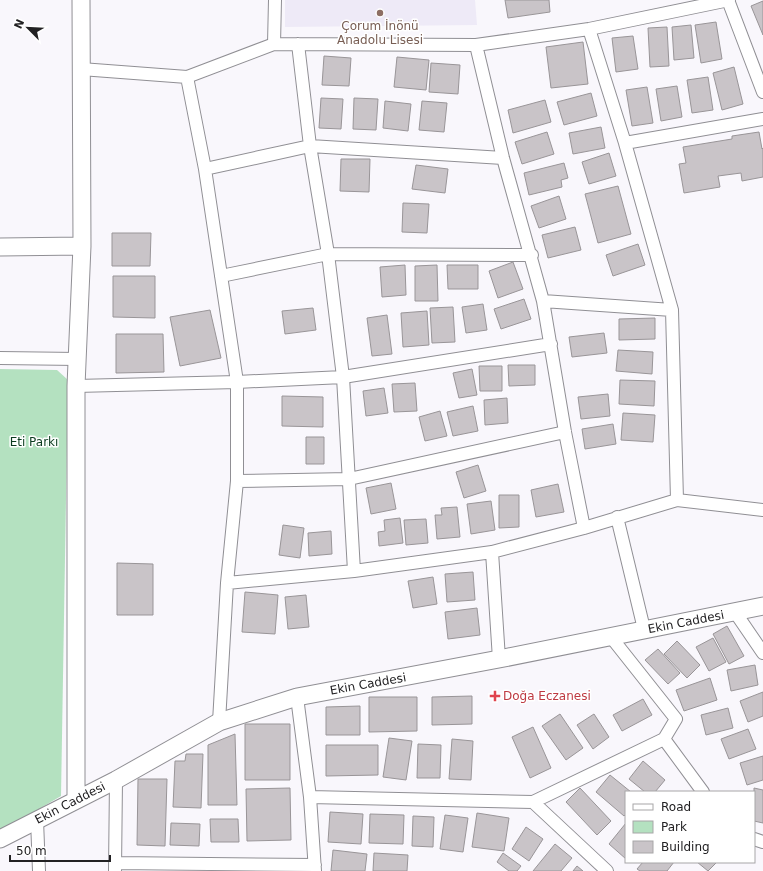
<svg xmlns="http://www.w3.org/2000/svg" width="763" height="871" viewBox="0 0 763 871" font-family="'DejaVu Sans',sans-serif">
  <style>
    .built { fill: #eeeaf7 }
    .green { fill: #b4e1c0 }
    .building { fill: #c9c4c8; stroke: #999598 }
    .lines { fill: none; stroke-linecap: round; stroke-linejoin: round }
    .street-casing { stroke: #908f94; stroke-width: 14 }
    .secondary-casing { stroke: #908f94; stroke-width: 19 }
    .street { stroke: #fff; stroke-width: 12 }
    .secondary { stroke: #fff; stroke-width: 17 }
    .education-dot { fill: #8d6e63; stroke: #fff; stroke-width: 1.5 }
    .health-dot { fill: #e0444e; stroke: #fff; stroke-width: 1.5 }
    .labels { text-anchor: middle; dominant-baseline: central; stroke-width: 3; stroke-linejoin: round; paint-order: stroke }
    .education-label { font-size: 12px; fill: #785e54; stroke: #fff }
    .park-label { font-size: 12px; fill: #0b3b1f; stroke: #fff }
    .street-label { font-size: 12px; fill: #222123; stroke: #fff }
    .health-label { font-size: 12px; fill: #be3a42; stroke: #fff; text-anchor: start }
  </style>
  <rect width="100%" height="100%" fill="#f9f7fc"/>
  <path class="built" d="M285,0H475L477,25L285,27Z"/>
  <path class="green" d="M0,369L57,370L68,380L61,796L0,832Z"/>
  <path class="building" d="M505,0H549L550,12L508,18Z
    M763,1V35L751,6Z
    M716,22L722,59L701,63L695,25Z
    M691,25L694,58L674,60L672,27Z
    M667,27L669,66L650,67L648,28Z
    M633,36L638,69L616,72L612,38Z
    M583,42L588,84L551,88L546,47Z
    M324,56L351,58L349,86L322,85Z
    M397,57L429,60L426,90L394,87Z
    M431,63L460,65L458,94L429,92Z
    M734,67L743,104L722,110L713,73Z
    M708,77L713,110L692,113L687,80Z
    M677,86L682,117L661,121L656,89Z
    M647,87L653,123L632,126L626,90Z
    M591,93L597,116L564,125L557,102Z
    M321,98L343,99L341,129L319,128Z
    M354,98L378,99L376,130L353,129Z
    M545,100L551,122L513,133L508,110Z
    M385,101L411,104L408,131L383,128Z
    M422,101L447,103L444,132L419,130Z
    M601,127L605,148L573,154L569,133Z
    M547,132L554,154L522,164L515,142Z
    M759,132L762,149L763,148V177L742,181L741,173L718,176L720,187L684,193L679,164L686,163L683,147L732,139V136Z
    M609,153L616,176L589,184L582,162Z
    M341,159H370L369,192L340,191Z
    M564,163L568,178L561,180L562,187L529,195L524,173Z
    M416,165L448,169L445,193L412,189Z
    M618,186L631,234L598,243L585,194Z
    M559,196L566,219L539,228L531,206Z
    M403,203L429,204L427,233L402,232Z
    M575,227L581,250L548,258L542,235Z
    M112,233H151L150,266H112Z
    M638,244L645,265L613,276L606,255Z
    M513,262L523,289L498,298L489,271Z
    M405,265L406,295L382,297L380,267Z
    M437,265L438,301H415V266Z
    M447,265H478V289H448Z
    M113,276H155V318L113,317Z
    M524,299L531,319L501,329L494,309Z
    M483,304L487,330L466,333L462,307Z
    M453,307L455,342L432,343L430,308Z
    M313,308L316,330L285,334L282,311Z
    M210,310L221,358L180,366L170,317Z
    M427,311L429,345L403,347L401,313Z
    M387,315L392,354L372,356L367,318Z
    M655,318V339L619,340V319Z
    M604,333L607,353L572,357L569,337Z
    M116,334H163L164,372L116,373Z
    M618,350L653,352L652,374L616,371Z
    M508,365H535V385L509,386Z
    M479,366H502V391H480Z
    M472,369L477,395L459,398L453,373Z
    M620,380L655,381L654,406L619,404Z
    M415,383L417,411L394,412L392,384Z
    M384,388L388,413L366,416L363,391Z
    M608,394L610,416L581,419L578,397Z
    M282,396L323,397V427L282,426Z
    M507,398L508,423L485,425L484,400Z
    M473,406L478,431L453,436L447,412Z
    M440,411L447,436L425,441L419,417Z
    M623,413L655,415L653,442L621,440Z
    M613,424L616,444L585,449L582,429Z
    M306,437H324V464H306Z
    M478,465L486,491L464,498L456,472Z
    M391,483L396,509L371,514L366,488Z
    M558,484L564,512L536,517L531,490Z
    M499,495H519V527L499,528Z
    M491,501L495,530L471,534L467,504Z
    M457,507L460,537L437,539L435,515H442L441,508Z
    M400,518L403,543L379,546L378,532L385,531L384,520Z
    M426,519L428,543L406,545L404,520Z
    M283,525L304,528L300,558L279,555Z
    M331,531L332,554L309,556L308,533Z
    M117,563L153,564V615H117Z
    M473,572L475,600L447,602L445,574Z
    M433,577L437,604L413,608L408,581Z
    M245,592L278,595L275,634L242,632Z
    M306,595L309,627L288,629L285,597Z
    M477,608L480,635L448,639L445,612Z
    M727,626L744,656L729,664L713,634Z
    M713,638L726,662L709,671L696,647Z
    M677,641L700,665L687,678L664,654Z
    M658,649L680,673L668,684L645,660Z
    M755,665L758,685L731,691L727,670Z
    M710,678L717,700L684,711L676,690Z
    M763,692V716L748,722L740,701Z
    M472,696V724L432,725V697Z
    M369,697H417V731L369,732Z
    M643,699L652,715L622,731L613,715Z
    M360,706V735H326V707Z
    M728,708L733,728L706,735L701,715Z
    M560,714L583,748L566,760L542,726Z
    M594,714L609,737L593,749L577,725Z
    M245,724H290V780H245Z
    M533,727L551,768L530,778L512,737Z
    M748,729L756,749L729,759L721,739Z
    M235,734L237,805H208V745Z
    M389,738L412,741L406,780L383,777Z
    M452,739L473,741L471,780L449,779Z
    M418,744L441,745L440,778H417Z
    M326,745H378V775L326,776Z
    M186,754H203L201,808L173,807L175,761H185Z
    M763,756V780L747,785L740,763Z
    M643,761L665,780L655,792H645L629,779Z
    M610,775L631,792H626V814L624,816L596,792Z
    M138,779H167L165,846L137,845Z
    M290,788L291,840L247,841L246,789Z
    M580,788L611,821L597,835L566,802Z
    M754,788L763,790V823L754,821Z
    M330,812L363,814L361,844L328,842Z
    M477,813L509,818L504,851L472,847Z
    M370,814L404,815L403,844L369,843Z
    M445,815L468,818L463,852L440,849Z
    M413,816L434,817L433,847L412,846Z
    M210,819H238L239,842H211Z
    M171,823L200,824L199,846L170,845Z
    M626,823V859L609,844Z
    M526,827L543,839L529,861L512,849Z
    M555,844L572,858L561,871H533Z
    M333,850L367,854L365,871H331Z
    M374,853L408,855L407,871H373Z
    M503,853L521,866L517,871H509L497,862Z
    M643,862H674L667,871H640L637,869Z
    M697,862H717L708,871Z
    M577,866L583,871H573Z"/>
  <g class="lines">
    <defs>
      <path id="street" d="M728,0L763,92
        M589,29L625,143L672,310L677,500
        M274,44L275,0
        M298,44L310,146L328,254L343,377L354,571
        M476,45L503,158L543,301L565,432L584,528
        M81,69L187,77L274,44L476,45L589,29L729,0
        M187,77L205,169L237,382V481L227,583L219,722
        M625,143L763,119
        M205,169L310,146L503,158
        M221,276L328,254L532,255
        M543,301L672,310
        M0,358L78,359
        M76,386L237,382L343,377L551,344
        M237,481L349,479L565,432
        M617,517L644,629
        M492,552L499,659
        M227,583L354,571L492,552L584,528L677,500L763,510
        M735,612L763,653
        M297,697L310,797L315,871
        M664,739L703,792
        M310,797L533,802L607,871
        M533,802L664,739L676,719L611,637
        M37,820L39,871
        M754,839L763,842
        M115,863L315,865
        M115,870L116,780"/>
      <path id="secondary" d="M0,247L82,246
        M76,799V386L82,246L81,0
        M0,839L116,780L219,722L297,697L499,659L763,606"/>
    </defs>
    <use href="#street" class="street-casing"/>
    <use href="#secondary" class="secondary-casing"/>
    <use href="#street" class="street"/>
    <use href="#secondary" class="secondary"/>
  </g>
  <circle class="education-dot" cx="380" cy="13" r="4"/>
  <path class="health-dot" d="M493 690h4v4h4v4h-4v4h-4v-4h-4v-4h4z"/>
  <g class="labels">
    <g class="education-label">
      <text x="380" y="26">Çorum İnönü<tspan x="380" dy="14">Anadolu Lisesi</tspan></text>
    </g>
    <g class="park-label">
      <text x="34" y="442">Eti Parkı</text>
    </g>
    <g class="street-label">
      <text transform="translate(686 622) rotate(-11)">Ekin Caddesi</text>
      <text transform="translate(368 684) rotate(-10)">Ekin Caddesi</text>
      <text transform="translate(70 803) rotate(-27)">Ekin Caddesi</text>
    </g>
    <g class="health-label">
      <text x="503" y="696">Doğa Eczanesi</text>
    </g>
  </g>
  <rect x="625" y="791" width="130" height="72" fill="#ffffff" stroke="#a7a6a7"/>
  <rect x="633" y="804" width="20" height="6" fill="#ffffff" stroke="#a7a6a7"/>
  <text x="661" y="811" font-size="12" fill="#222123">Road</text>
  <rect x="633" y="821" width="20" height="12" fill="#b4e1c0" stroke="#a7a6a7"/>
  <text x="661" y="831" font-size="12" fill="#222123">Park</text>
  <rect x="633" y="841" width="20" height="12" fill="#c9c4c8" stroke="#a7a6a7"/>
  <text x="661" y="851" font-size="12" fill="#222123">Building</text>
  <g transform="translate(28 28) rotate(294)" stroke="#ffffff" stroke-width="3" paint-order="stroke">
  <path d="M0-3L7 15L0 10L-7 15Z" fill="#222123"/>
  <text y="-6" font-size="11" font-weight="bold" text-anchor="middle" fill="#222123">N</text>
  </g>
  <path d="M10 855v6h100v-6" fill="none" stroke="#222123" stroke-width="2"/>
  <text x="16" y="855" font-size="12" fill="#222123" stroke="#ffffff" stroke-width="3" paint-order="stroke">50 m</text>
</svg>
